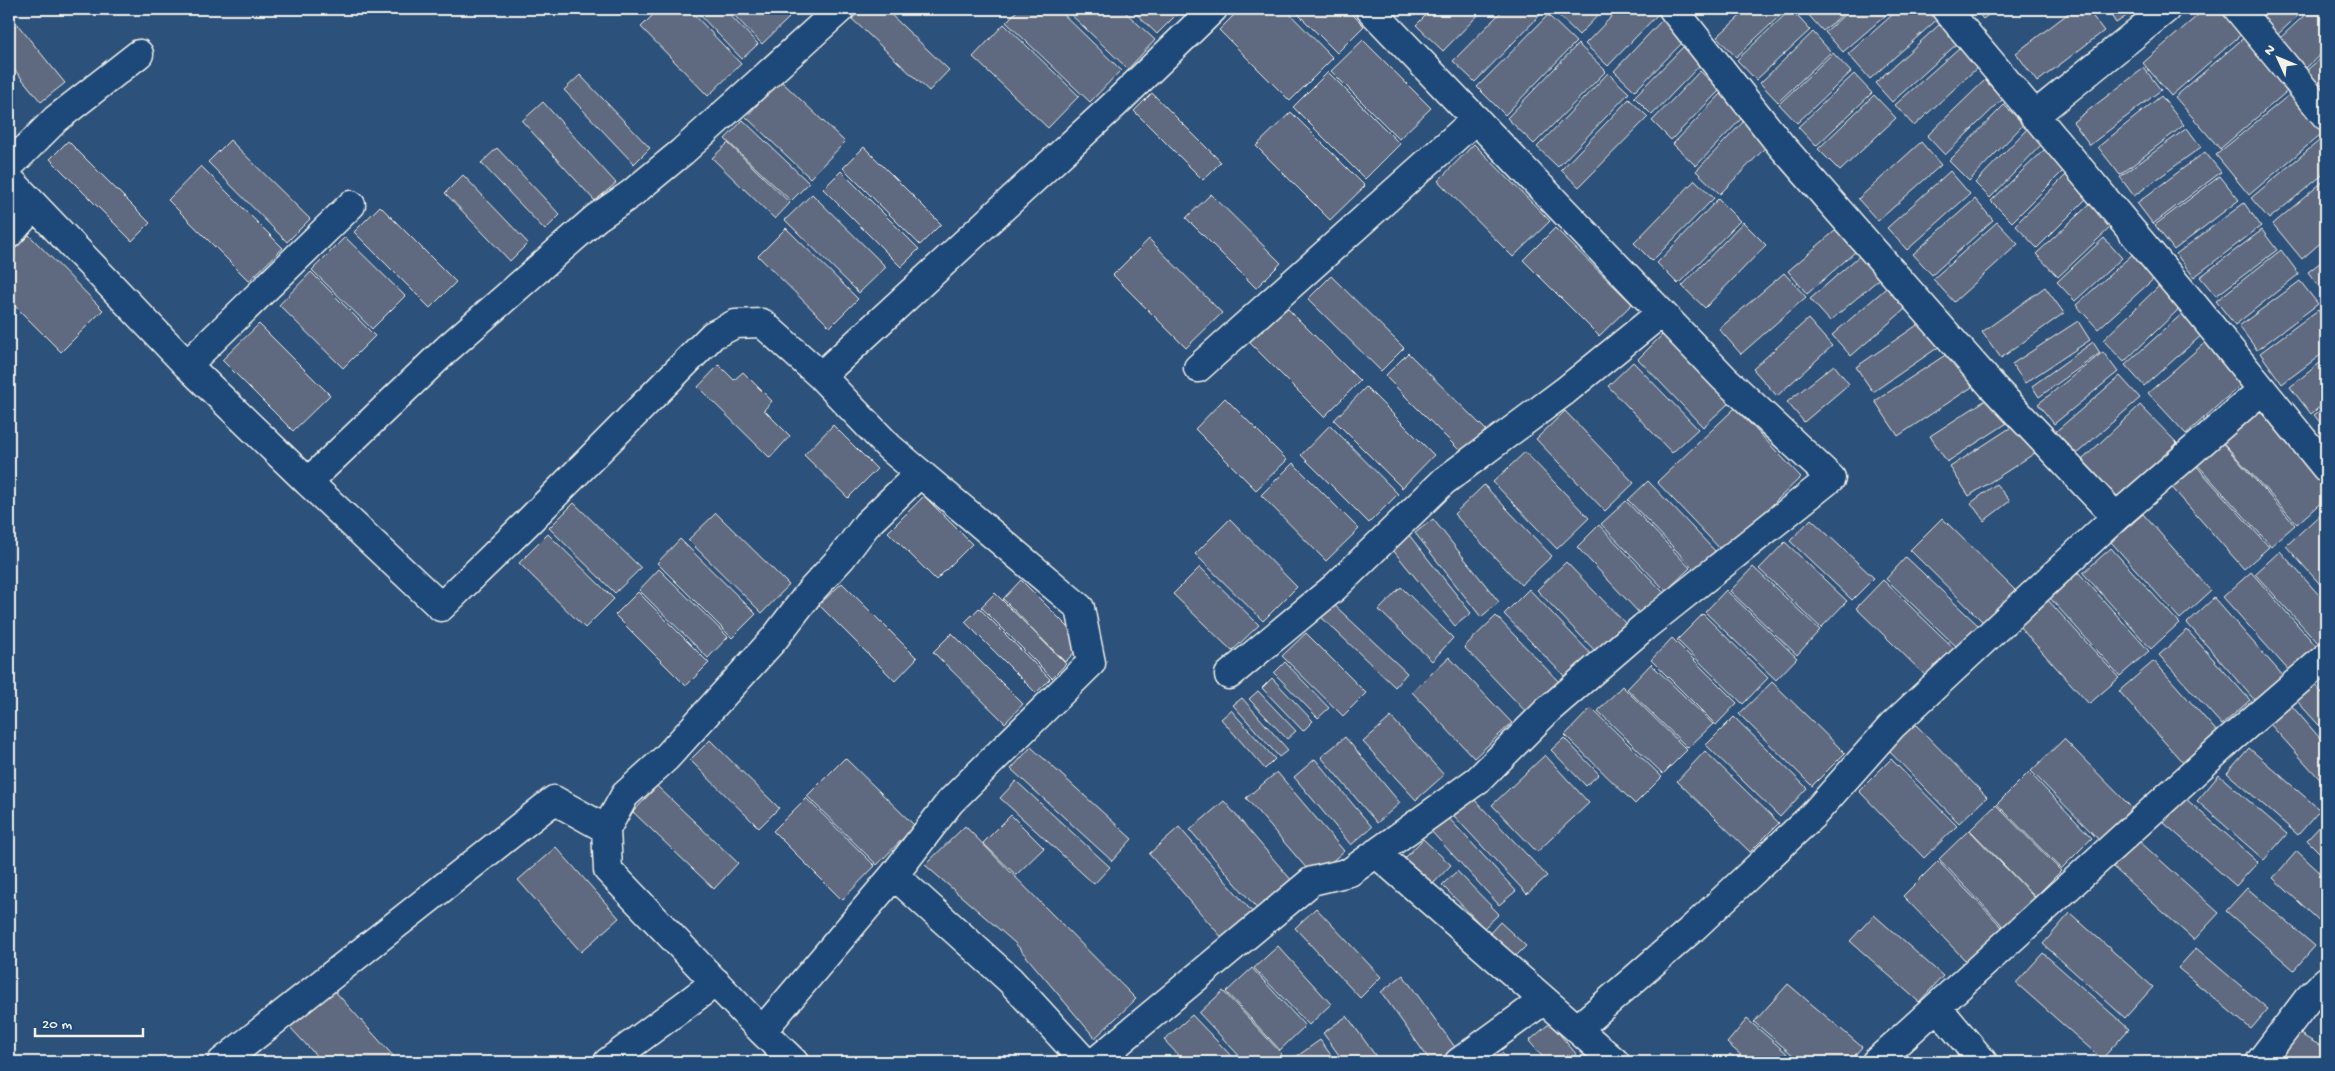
<svg xmlns="http://www.w3.org/2000/svg" width="2335" height="1071" viewBox="0 0 2335 1071" font-family="'Gochi Hand',sans-serif">
  <style>
    .building { fill: #5f6b80; stroke: #f4f1e8 }
    .lines { fill: none; stroke-linecap: round; stroke-linejoin: round }
    .minor-casing { stroke: #f4f1e8; stroke-width: 31 }
    .minor { stroke: #1f4a7a; stroke-width: 28 }
  </style>
  <rect width="100%" height="100%" fill="#2c517b"/>
  <filter id="ink" filterUnits="userSpaceOnUse"><feTurbulence type="fractalNoise" baseFrequency=".02" numOctaves="2"/><feDisplacementMap in="SourceGraphic" scale="10" xChannelSelector="R" yChannelSelector="G"/><feConvolveMatrix kernelMatrix="1 2 1 2 8 2 1 2 1" color-interpolation-filters="sRGB"/></filter>
  <g filter="url(#ink)">
    <path class="building" d="M659,9H689L741,64L708,96L641,27Z
      M694,9H724L758,44L742,59Z
      M728,9H780L789,18L762,44Z
      M862,9H885L949,70L929,91L852,19Z
      M1019,9H1058L1121,70L1090,102L1006,22Z
      M1065,9H1122L1155,40L1128,69Z
      M1131,9H1176L1179,12L1157,34Z
      M1240,9H1285L1333,58L1290,101L1219,30Z
      M1293,9H1347L1364,26L1337,53Z
      M1407,9H1421L1414,16Z
      M1432,9H1484L1443,51L1416,25Z
      M1504,9L1545,10L1475,82L1453,61Z
      M1554,9H1604L1579,35L1553,10Z
      M1619,9H1655L1659,13L1608,66L1585,44Z
      M1748,9H1787L1736,57L1717,37Z
      M1791,9L1810,30L1756,80L1737,60Z
      M1803,9H1849L1823,31Z
      M1851,9H1893L1843,52L1825,32Z
      M1899,9H1933L1940,17L1870,79L1848,54Z
      M1975,9H1996L1983,19Z
      M2074,9H2087L2104,31L2037,82L2016,53Z
      M2107,9H2137L2116,23Z
      M2205,9H2226L2245,31L2171,96L2143,63Z
      M2269,9H2305L2275,37L2258,19Z
      M2311,9H2326V49L2306,68L2279,39Z
      M9,14L65,83L41,102L9,63Z
      M1548,15L1576,42L1505,115L1477,87Z
      M1664,18L1686,39L1635,91L1614,71Z
      M1941,23L1959,42L1892,102L1875,83Z
      M1004,24L1079,96L1048,128L973,57Z
      M1813,32L1831,52L1778,102L1760,83Z
      M2247,35L2292,87L2220,149L2175,97Z
      M1363,40L1431,108L1399,139L1331,71Z
      M1578,44L1606,71L1534,144L1507,118Z
      M1683,47L1701,64L1652,115L1634,97Z
      M1960,47L1978,67L1914,126L1895,105Z
      M1833,53L1851,72L1797,123L1779,104Z
      M2326,54V80L2320,86L2307,70Z
      M2144,68L2161,90L2090,145L2073,122Z
      M1700,71L1720,90L1671,140L1652,121Z
      M1328,72L1400,144L1365,179L1293,107Z
      M1608,73L1629,93L1558,167L1537,147Z
      M1854,74L1872,93L1816,146L1798,127Z
      M580,75L650,148L634,164L564,90Z
      M780,80L845,142L810,178L746,117Z
      M1985,80L2003,99L1945,155L1927,136Z
      M2295,90L2326,130L2249,195L2216,155Z
      M1152,93L1221,162L1203,180L1134,111Z
      M1721,94L1744,116L1696,166L1673,144Z
      M1874,95L1896,118L1840,171L1818,149Z
      M2161,96L2184,125L2120,175L2098,147Z
      M1629,99L1648,117L1579,187L1561,170Z
      M543,102L616,183L595,201L522,121Z
      M2004,105L2024,124L1969,181L1949,161Z
      M1291,112L1365,186L1330,220L1256,146Z
      M1747,118L1771,142L1720,194L1696,171Z
      M743,120L809,183L791,201L725,139Z
      M2028,128L2043,143L1990,198L1975,183Z
      M2187,128L2201,147L2134,196L2120,177Z
      M2326,135V172L2269,219L2251,198Z
      M230,140L310,219L287,242L208,162Z
      M68,141L150,223L132,241L50,159Z
      M1921,142L1941,165L1878,221L1858,199Z
      M728,143L790,203L775,219L712,158Z
      M1474,144L1550,221L1513,257L1438,181Z
      M864,147L941,224L920,245L843,168Z
      M497,148L560,215L545,230L481,163Z
      M2045,149L2065,169L2012,222L1991,201Z
      M2205,152L2221,172L2153,224L2137,203Z
      M201,166L283,248L249,281L168,200Z
      M841,171L919,249L901,267L823,189Z
      M1950,171L1970,194L1907,250L1887,228Z
      M2067,174L2089,196L2037,248L2015,225Z
      M463,175L528,243L510,261L445,193Z
      M2220,176L2239,200L2174,250L2155,225Z
      M2326,179V238L2302,259L2273,224Z
      M1695,180L1714,198L1652,261L1634,243Z
      M812,194L886,267L859,293L785,220Z
      M1211,194L1281,263L1256,288L1186,218Z
      M1718,199L1740,221L1678,284L1657,263Z
      M1975,199L1993,220L1932,275L1913,254Z
      M2094,200L2115,223L2058,277L2036,254Z
      M2244,203L2261,226L2194,277L2176,254Z
      M380,206L456,282L430,308L354,232Z
      M1743,222L1766,245L1705,308L1682,286Z
      M1997,222L2018,244L1954,302L1933,279Z
      M1843,224L1862,246L1807,294L1788,271Z
      M786,228L858,299L830,327L758,256Z
      M1555,228L1632,304L1599,336L1523,260Z
      M2262,230L2277,250L2216,296L2200,277Z
      M29,235L103,310L61,352L9,300V255Z
      M345,237L405,296L372,329L312,270Z
      M2104,238L2122,258L2075,301L2057,282Z
      M1149,239L1222,313L1186,348L1113,275Z
      M1866,250L1886,273L1830,321L1810,299Z
      M2281,250L2299,274L2235,325L2216,301Z
      M2135,252L2157,276L2098,329L2076,305Z
      M2326,258V296L2308,272Z
      M311,272L375,336L343,368L279,305Z
      M1784,273L1806,297L1741,354L1719,329Z
      M1331,276L1404,348L1381,371L1308,299Z
      M2300,281L2318,304L2257,350L2239,326Z
      M1892,283L1911,304L1851,356L1832,335Z
      M2160,285L2181,307L2124,362L2103,340Z
      M2045,287L2064,313L2001,358L1982,332Z
      M1285,306L1360,381L1324,417L1249,342Z
      M2318,310L2326,321V351L2282,384L2260,353Z
      M2184,312L2203,334L2144,386L2125,365Z
      M1808,319L1832,346L1777,396L1753,369Z
      M1926,319L1943,344L1873,392L1856,367Z
      M2078,321L2090,340L2025,383L2012,364Z
      M259,324L330,395L293,431L222,360Z
      M1663,334L1729,403L1703,427L1638,359Z
      M2209,339L2246,380L2186,434L2148,393Z
      M2093,342L2100,353L2039,397L2032,386Z
      M1950,352L1972,387L1898,436L1875,401Z
      M2103,352L2118,372L2054,424L2038,404Z
      M1408,353L1486,430L1462,453L1385,376Z
      M2326,358V402L2311,414L2290,387Z
      M1633,362L1698,429L1672,453L1608,386Z
      M719,365L734,380L743,372L772,401L764,410L790,436L770,458L698,387Z
      M1834,365L1849,384L1804,422L1787,402Z
      M2120,376L2140,398L2074,456L2054,433Z
      M1366,387L1434,455L1402,488L1334,420Z
      M1995,394L2012,420L1947,462L1930,436Z
      M1225,398L1287,460L1256,490L1195,429Z
      M2140,405L2177,443L2119,499L2082,460Z
      M2254,405L2326,485V498L2297,524L2218,437Z
      M2326,406V430L2314,415Z
      M1735,408L1801,477L1723,552L1657,482Z
      M1565,411L1634,483L1605,511L1536,439Z
      M2016,424L2035,453L1969,496L1950,467Z
      M833,425L877,469L848,498L804,455Z
      M1330,425L1398,494L1369,523L1301,455Z
      M2219,439L2295,525L2271,546L2194,461Z
      M1525,452L1589,518L1557,549L1493,482Z
      M2192,461L2269,547L2244,569L2168,483Z
      M1293,463L1359,529L1326,561L1261,495Z
      M1648,481L1715,551L1695,570L1628,500Z
      M1996,484L2010,501L1984,521L1971,503Z
      M1484,485L1552,556L1521,585L1454,514Z
      M924,496L972,544L936,580L888,532Z
      M1626,501L1690,568L1666,591L1601,524Z
      M574,503L641,568L615,593L549,528Z
      M2326,509V591L2286,546Z
      M716,513L789,585L762,613L688,540Z
      M2143,514L2211,591L2180,619L2111,542Z
      M1942,518L2016,591L1984,623L1910,550Z
      M1230,519L1297,587L1263,621L1195,554Z
      M1433,519L1499,602L1481,617L1415,533Z
      M1811,519L1874,578L1852,600L1790,541Z
      M1599,525L1665,594L1642,616L1577,547Z
      M548,534L614,599L585,628L519,563Z
      M1409,535L1471,613L1455,626L1392,549Z
      M680,539L756,614L732,638L657,563Z
      M1785,542L1847,601L1821,628L1759,569Z
      M2111,548L2179,623L2151,649L2083,573Z
      M2280,551L2326,603V639L2320,645L2255,574Z
      M1906,557L1981,628L1960,650L1886,579Z
      M1566,562L1628,626L1599,655L1537,590Z
      M1200,567L1259,625L1232,651L1173,594Z
      M1753,567L1820,630L1797,655L1730,591Z
      M659,569L728,637L708,658L639,590Z
      M2078,572L2149,651L2120,676L2049,597Z
      M2251,572L2318,648L2290,672L2223,597Z
      M1021,580L1084,643L1065,662L1003,599Z
      M1883,580L1958,652L1931,681L1856,608Z
      M842,583L917,658L895,681L819,605Z
      M1401,587L1453,638L1432,661L1379,610Z
      M1529,589L1593,656L1568,680L1504,614Z
      M1726,590L1797,658L1776,680L1705,612Z
      M638,592L709,663L686,686L615,615Z
      M995,593L1066,664L1052,678L981,607Z
      M2046,598L2119,678L2089,704L2017,624Z
      M2214,598L2286,679L2258,704L2187,623Z
      M1331,602L1407,673L1395,687L1319,615Z
      M979,608L1050,679L1036,693L965,622Z
      M1703,614L1768,678L1743,704L1677,640Z
      M1496,616L1560,683L1528,714L1464,647Z
      M2187,630L2250,700L2222,725L2159,655Z
      M952,633L1023,704L1005,723L933,652Z
      M1306,633L1366,693L1343,716L1282,656Z
      M1672,638L1737,703L1716,725L1651,660Z
      M1449,657L1512,723L1474,758L1412,692Z
      M2154,661L2220,735L2185,765L2119,691Z
      M1285,662L1329,708L1318,718L1274,673Z
      M1651,664L1713,724L1688,748L1627,689Z
      M1272,678L1313,721L1303,731L1262,688Z
      M1772,682L1845,753L1812,786L1739,714Z
      M2313,683L2326,697V733L2296,700Z
      M1622,686L1687,750L1663,774L1598,711Z
      M1258,691L1296,731L1287,739L1249,699Z
      M1242,698L1288,750L1279,757L1233,705Z
      M2291,705L2326,745V786L2270,724Z
      M1591,708L1662,777L1635,804L1565,735Z
      M1231,710L1275,759L1265,769L1221,719Z
      M1391,717L1444,775L1416,800L1363,742Z
      M1734,717L1807,788L1780,817L1706,745Z
      M1914,723L1987,797L1959,823L1887,749Z
      M1345,737L1400,803L1377,823L1321,757Z
      M1564,738L1599,774L1586,786L1551,750Z
      M2064,739L2132,808L2099,840L2031,771Z
      M710,740L779,808L759,828L690,760Z
      M1031,747L1132,839L1112,861L1011,769Z
      M2249,748L2320,810L2298,835L2227,773Z
      M1705,751L1779,823L1750,852L1677,781Z
      M1545,755L1589,803L1537,852L1492,805Z
      M845,758L915,826L877,865L807,796Z
      M1315,759L1372,827L1351,845L1294,777Z
      M1891,759L1957,826L1924,858L1859,791Z
      M1277,772L1344,851L1314,877L1246,798Z
      M2029,772L2092,838L2061,869L1997,804Z
      M2219,775L2287,834L2264,860L2197,801Z
      M1016,781L1110,867L1094,884L1000,798Z
      M657,786L738,863L714,889L633,812Z
      M806,798L875,866L842,900L773,831Z
      M1473,798L1547,876L1527,894L1454,816Z
      M2185,798L2258,862L2236,886L2164,823Z
      M1224,801L1293,882L1259,911L1190,830Z
      M1996,805L2061,871L2035,897L1970,830Z
      M1011,815L1044,848L1016,875L983,843Z
      M1446,815L1516,891L1499,905L1430,830Z
      M2326,820V859L2307,840Z
      M965,826L1136,999L1095,1038L1015,943L925,865Z
      M1179,827L1254,914L1224,940L1149,854Z
      M1969,830L2036,899L2005,928L1939,859Z
      M1423,839L1451,865L1432,885L1404,859Z
      M2138,840L2219,913L2194,940L2113,867Z
      M556,847L619,918L581,952L518,880Z
      M2297,851L2326,878V927L2273,878Z
      M1938,861L2002,927L1967,962L1903,896Z
      M1457,871L1499,914L1484,928L1442,885Z
      M2247,888L2315,946L2294,970L2226,911Z
      M1316,908L1381,977L1360,998L1295,928Z
      M2070,913L2153,987L2125,1018L2043,944Z
      M1874,915L1943,976L1919,1002L1850,941Z
      M1500,922L1526,946L1515,957L1490,933Z
      M1278,946L1331,1004L1309,1025L1254,968Z
      M2196,948L2268,1009L2251,1029L2178,968Z
      M2043,953L2129,1029L2102,1059L2016,983Z
      M1252,968L1305,1026L1280,1050L1226,992Z
      M1403,975L1457,1050L1441,1062H1431L1381,992Z
      M1788,984L1862,1047L1849,1062H1801L1754,1022Z
      M332,988L396,1059L392,1062H322L289,1026Z
      M1223,991L1282,1054L1273,1062H1245L1199,1013Z
      M1192,1015L1237,1062H1185L1164,1040Z
      M1347,1016L1380,1062H1344L1323,1033Z
      M1747,1019L1797,1062H1749L1727,1043Z
      M1550,1023L1583,1062H1547L1529,1041Z
      M2288,1027L2326,1049V1062H2281L2271,1057Z
      M1320,1040L1336,1062H1289Z
      M1502,1053L1510,1062H1492Z
      M1730,1054L1740,1062H1723Z"/>
    <g class="lines">
      <defs>
        <path id="minor" d="M1673,9L1780,144L1993,387L2116,517
          M1946,9L2197,309L2326,468
          M2238,9L2326,116
          M2034,116L2166,9
          M9,166L56,119L139,54
          M9,179L187,365L308,482
          M9,234L34,206
          M187,365L351,205
          M1198,368L1476,119
          M821,376L762,323L735,324L713,335L527,523L441,607L308,482L447,349L596,218L631,194L682,152L840,9
          M1229,675L1335,587L1444,481L1565,391L1661,313
          M606,829L608,870L762,1031
          M1376,853L1615,1062
          M894,875L1010,980L1085,1062
          M1937,1007L1983,1062
          M1577,1029L1693,928L1813,815L1892,726L2116,517L2262,390
          M222,1062L554,800L606,829L625,795L666,758L774,639L810,592L842,557L867,524L920,473
          M608,1062L716,982
          M794,1062L762,1031L894,875L950,802L1091,663L1080,608L889,447L821,376L1115,104L1213,9
          M1095,1062L1312,881L1350,872L1479,779L1548,710L1644,627L1831,478L1724,378L1370,9
          M1459,1062L1544,1000
          M1876,1062L2232,738L2326,657
          M2260,1062L2308,999L2326,981"/>
      </defs>
      <use href="#minor" class="minor-casing"/>
      <use href="#minor" class="minor"/>
    </g>
  </g>
  <rect width="2335" height="1071" fill="none" stroke="#1f4a7a" stroke-width="30"/>
  <rect x="15" y="15" width="2305" height="1041" fill="none" stroke="#f4f1e8" stroke-width="2" filter="url(#ink)"/>
  <g transform="translate(2278 58) rotate(314)" stroke="#1f4a7a" stroke-width="4" paint-order="stroke">
  <path d="M0-4L9 19L0 12L-9 19Z" fill="#f4f1e8"/>
  <text y="-8" font-size="14" font-weight="bold" text-anchor="middle" fill="#f4f1e8">N</text>
  </g>
  <path d="M35 1028v8h108v-8" fill="none" stroke="#f4f1e8" stroke-width="2.5"/>
  <text x="42" y="1028" font-size="15" fill="#f4f1e8" stroke="#1f4a7a" stroke-width="4" paint-order="stroke">20 m</text>
</svg>
